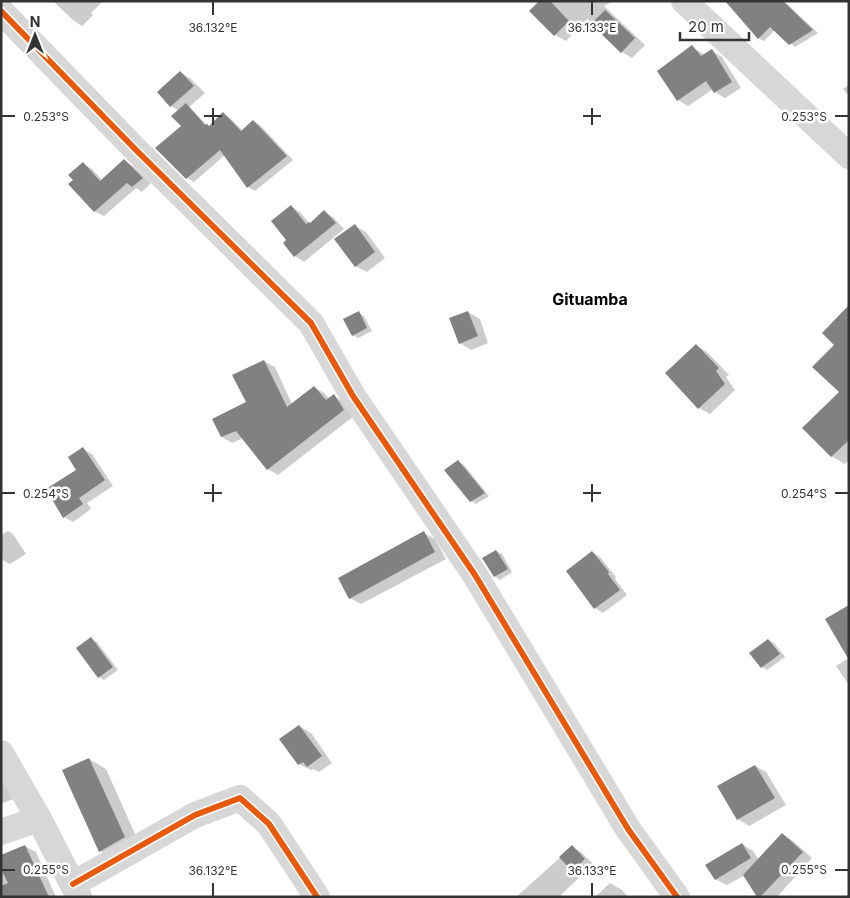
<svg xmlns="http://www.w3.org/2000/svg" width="850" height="898" viewBox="0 0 850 898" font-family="Inter,sans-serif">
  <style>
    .shadow { fill: #0003 }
    .building { fill: #818181 }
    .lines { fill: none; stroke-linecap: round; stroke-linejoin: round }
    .street { stroke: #d7d7d7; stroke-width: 26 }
    .cycleway-casing { stroke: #fff; stroke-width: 9 }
    .cycleway { stroke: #e8590c; stroke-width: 6 }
    .ticks { fill: none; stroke: #333; stroke-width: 2 }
    .labels { text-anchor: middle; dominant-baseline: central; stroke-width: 5; stroke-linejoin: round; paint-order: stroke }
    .quarter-label { font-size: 16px; font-weight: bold; fill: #000; stroke: #fff }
    .ticks-label { font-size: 12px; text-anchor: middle; fill: #333; stroke: #fff; stroke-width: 5; stroke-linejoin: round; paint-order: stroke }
  </style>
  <rect width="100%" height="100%" fill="#fff"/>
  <path class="shadow" d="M53,1H103L91,13L93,15L82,26L73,20Z
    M541,1H613L604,6L645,45L632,58L622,52L587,19L566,41L555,35Z
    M781,1L787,4L818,33L795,47L775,30L764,41L758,38Z
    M692,47L705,55L712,51L722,57L741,88L725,98L715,92L713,89L688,106L678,100Z
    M180,72L191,79L205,93L189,107L208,126L210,127L224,114L230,118L243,131L253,121L260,125L293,160L255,191L248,187L225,155L194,182L187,178L183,126L179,111L171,106L158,92Z
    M849,85V96L843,89Z
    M124,161L133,166L151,183L142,192L136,188L104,216L94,211L75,180L83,164L92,169L102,180Z
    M291,207L300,212L310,224L324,212L333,217L344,229L304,262L295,256L284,244L288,241Z
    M355,226L366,232L385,258L367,272L355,266Z
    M849,304V460L845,464L831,456L841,392L836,345Z
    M468,312L480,319L488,343L471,350L460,343Z
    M359,313L364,316L372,331L358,338L353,335Z
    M697,346L707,352L729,375L726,377L735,390L710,414L699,408L666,373Z
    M264,361L275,367L292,404L314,387L324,393L330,399L334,396L344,402L354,416L278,475L268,469L243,438L232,443L222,437L248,402Z
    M83,449L92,454L113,486L87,503L91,509L73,522L64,517Z
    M458,462L464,465L489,496L476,504L471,501Z
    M8,531L13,534L26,554L10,564L4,561L1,556V535Z
    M424,533L435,539L446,559L361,604L350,598Z
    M496,551L502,554L512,572L500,580L495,576Z
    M592,552L600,557L616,577L615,579L627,595L603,613L595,608Z
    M91,639L97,642L118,670L104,680L99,677Z
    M769,640L774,643L785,657L767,670L762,667L751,654Z
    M849,658V685L836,666Z
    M299,726L311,733L332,763L319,772L313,769L311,770L299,764Z
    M89,759L106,769L141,847L117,861L100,851Z
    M755,766L766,772L786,805L749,826L738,819Z
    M1,774L18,797L1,804Z
    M783,835L792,840L812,858L777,897H758L745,875L727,885L715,879L742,844L753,851L759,860Z
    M25,846L36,852L56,897H1V857Z
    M572,847L581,852L593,864L559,897H516Z
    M610,883L622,890L628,897H595Z"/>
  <path class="building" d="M539,1H550L569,21L554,36L529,11Z
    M725,1H783L813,30L789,45L770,27L758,39Z
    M605,10L635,38L621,53L591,24Z
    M692,45L701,56L712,49L732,82L714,93L706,81L677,101L657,71Z
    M180,71L194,86L170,107L157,92Z
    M186,103L205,125L207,124L209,126L223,112L241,131L253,120L287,156L247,188L220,150L186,179L155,148L181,126L171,116Z
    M124,159L143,178L132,187L127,183L94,212L68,184L73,180L68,175L83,162L100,181Z
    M291,205L306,224L309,222L310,223L324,210L336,223L294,257L283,243L286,240L271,221Z
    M355,224L375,252L355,267L334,239Z
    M849,305V440L831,457L802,428L839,392L812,367L834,345L822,333Z
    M359,311L367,328L352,336L343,319Z
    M468,311L478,336L459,344L449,318Z
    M696,344L719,368L716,371L725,384L698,409L665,373Z
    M264,360L287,407L314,386L326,400L334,394L344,410L267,470L236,431L221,437L212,419L246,402L232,375Z
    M83,447L105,480L79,498L83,504L63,518L46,489L76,470L68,457Z
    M458,460L485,493L470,502L444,470Z
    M424,531L435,552L349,599L338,578Z
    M496,550L508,569L494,577L482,558Z
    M592,551L609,572L608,574L620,590L594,609L566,571Z
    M849,605V660L825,619Z
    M91,637L113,667L98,678L76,648Z
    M768,639L780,654L761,668L749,653Z
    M299,725L322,756L307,767L303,762L298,765L279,739Z
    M89,758L125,837L99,852L62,770Z
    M755,765L775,798L737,820L717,786Z
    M782,833L803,852L760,897H757L743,875Z
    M742,843L751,858L715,880L705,865Z
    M25,845L49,897H1V886L8,883L1,869V855Z
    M572,845L585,859L572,871L559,857Z"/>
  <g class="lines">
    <path class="street" d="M684,1L849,156
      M1,11L135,149L311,323L353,396L475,575L628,829L677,897
      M1,753L39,819
      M1,832L39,819L79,897
      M73,884L195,815L240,798L269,824L317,897"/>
    <defs>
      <path id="cycleway" d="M1,11L135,149L311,323L353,396L475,575L628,829L677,897
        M73,884L195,815L240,798L269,824L317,897"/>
    </defs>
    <use href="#cycleway" class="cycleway-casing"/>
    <use href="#cycleway" class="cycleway"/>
  </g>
  <path class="ticks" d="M213,2V15M592,2V15M213,108V125M592,108V125M2,116H15M204,116H222M583,116H601M835,116H848M213,484V502M592,484V502M2,493H15M204,493H222M583,493H601M835,493H848M2,870H15M835,870H848M213,883V896M592,883V896"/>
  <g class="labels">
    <g class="quarter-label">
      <text x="590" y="299">Gituamba</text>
    </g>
  </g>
  <g class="ticks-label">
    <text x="213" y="32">36.132°E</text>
    <text x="592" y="32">36.133°E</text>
    <text x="46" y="121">0.253°S</text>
    <text x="804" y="121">0.253°S</text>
    <text x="46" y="498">0.254°S</text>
    <text x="804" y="498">0.254°S</text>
    <text x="46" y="874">0.255°S</text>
    <text x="804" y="874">0.255°S</text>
    <text x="213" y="875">36.132°E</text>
    <text x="592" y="875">36.133°E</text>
  </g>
  <rect width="850" height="898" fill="none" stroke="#333333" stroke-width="5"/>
  <g transform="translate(35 35)" stroke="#ffffff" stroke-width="4" paint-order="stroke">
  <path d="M0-4L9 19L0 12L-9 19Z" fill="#333333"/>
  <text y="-8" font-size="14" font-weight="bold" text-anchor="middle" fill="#333333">N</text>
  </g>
  <path d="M680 32v8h69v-8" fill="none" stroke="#333333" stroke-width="2.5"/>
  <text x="688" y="32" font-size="15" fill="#333333" stroke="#ffffff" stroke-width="4" paint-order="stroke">20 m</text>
</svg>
